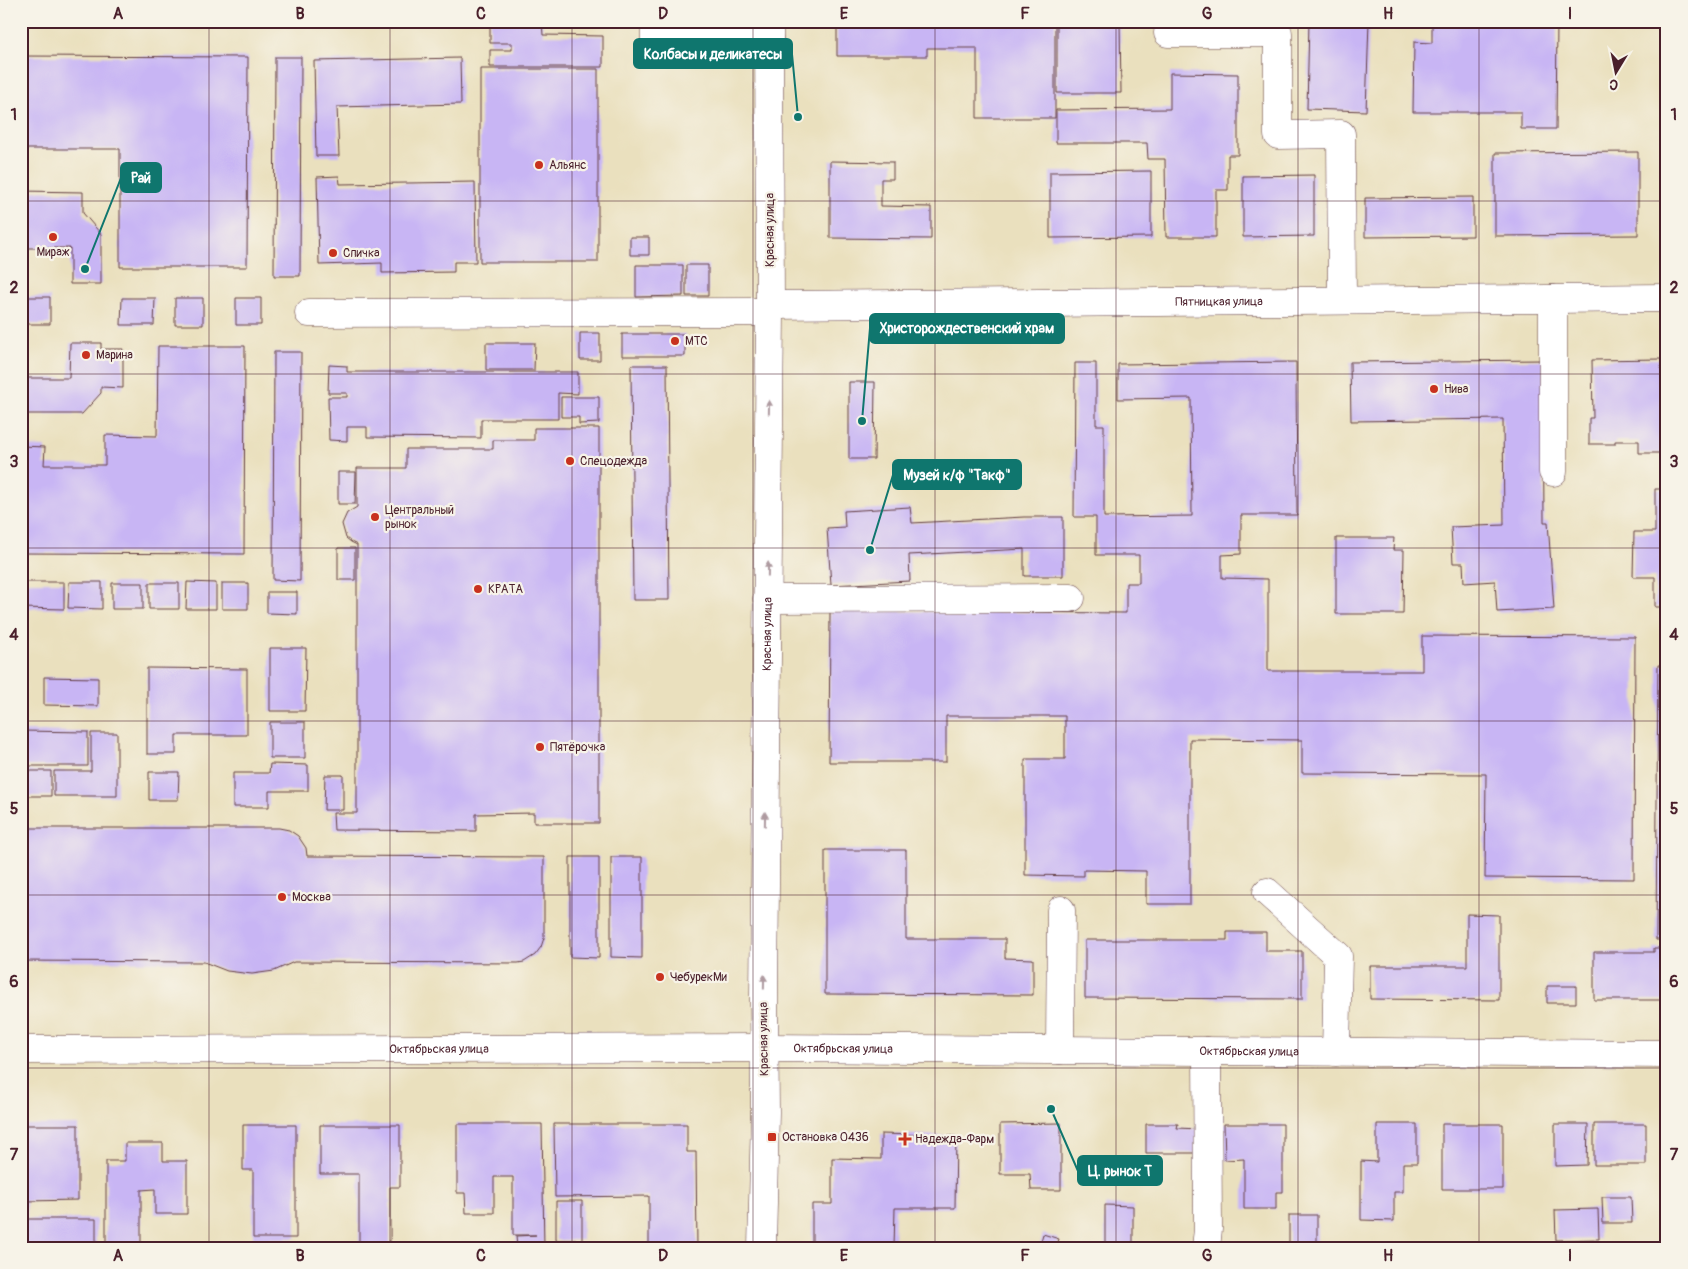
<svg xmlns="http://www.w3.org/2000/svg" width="1688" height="1269" viewBox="0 0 1688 1269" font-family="Pangolin,sans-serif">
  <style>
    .building { fill: #c8b5f4 }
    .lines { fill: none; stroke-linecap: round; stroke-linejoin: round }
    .minor-casing { stroke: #623c41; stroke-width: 29 }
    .major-casing { stroke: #623c41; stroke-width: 29 }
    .minor { stroke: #fff; stroke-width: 28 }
    .major { stroke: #fff; stroke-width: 28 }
    .oneway { fill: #ae9aa0 }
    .grid { fill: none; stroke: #4a1f2b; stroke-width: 1; stroke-opacity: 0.55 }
    .poi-dot { fill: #c8321e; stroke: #f7f3e8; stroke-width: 2 }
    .labels { text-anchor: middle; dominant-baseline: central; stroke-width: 4.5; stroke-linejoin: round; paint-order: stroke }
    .poi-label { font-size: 12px; fill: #4a1f2b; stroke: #f7f3e8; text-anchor: start }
    .street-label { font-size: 12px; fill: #4a1f2b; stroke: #f7f3e8 }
    .leader { fill: none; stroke: #0f766e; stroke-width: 2 }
    .callout-dot { fill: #0f766e; stroke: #f7f3e8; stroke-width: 2 }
    .callout { fill: #0f766e; stroke: #0f766e; stroke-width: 2 }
    .callout-label { font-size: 14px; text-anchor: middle; font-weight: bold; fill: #fff }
    .neatline { fill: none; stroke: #4a1f2b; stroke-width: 2 }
    .grid-label { font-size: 16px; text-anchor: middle; font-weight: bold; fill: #4a1f2b }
  </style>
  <rect width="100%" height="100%" fill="#f7f3e8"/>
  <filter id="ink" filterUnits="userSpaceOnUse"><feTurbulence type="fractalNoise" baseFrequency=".02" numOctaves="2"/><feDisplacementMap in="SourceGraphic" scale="10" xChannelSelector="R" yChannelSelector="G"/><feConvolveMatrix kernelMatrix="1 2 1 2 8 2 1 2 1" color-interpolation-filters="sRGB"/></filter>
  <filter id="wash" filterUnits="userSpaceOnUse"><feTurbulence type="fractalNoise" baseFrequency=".0096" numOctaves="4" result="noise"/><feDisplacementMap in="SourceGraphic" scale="20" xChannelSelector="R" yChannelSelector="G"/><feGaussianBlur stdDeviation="1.12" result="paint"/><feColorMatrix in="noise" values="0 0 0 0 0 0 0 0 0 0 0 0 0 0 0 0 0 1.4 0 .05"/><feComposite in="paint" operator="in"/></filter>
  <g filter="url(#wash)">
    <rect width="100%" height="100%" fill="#eae0be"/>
    <g id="blocks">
      <path class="building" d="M490,21H542L543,35L603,36V67H490V50H512V43H490Z
        M837,21H1055V118H977V48H927V56H837Z
        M1057,21H1120L1121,93H1057Z
        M1309,21H1369L1366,111L1307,109Z
        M1432,21H1557L1556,129H1521V112H1413L1414,42L1432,43Z
        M21,56L248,57L247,267H120V149H21Z
        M275,57H301L300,276H274Z
        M460,58L461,104L337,107L339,156H316L314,61Z
        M480,69H598V262H480Z
        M1170,73L1238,74V155H1228V190H1216V237H1166L1165,159H1148L1147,143H1056V110L1170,109Z
        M1638,152V235L1495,236V153Z
        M830,161L893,162V179H881V206L931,207V239L830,238Z
        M1151,171V237L1050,238V172Z
        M1314,175V236L1243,237V176Z
        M339,176L340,184L475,182L476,262H454V272L382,273V263L319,265L317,177Z
        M21,191L83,192V213L101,234V284H70V248H21Z
        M1473,197V236L1365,237V198Z
        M630,237H649V255H630Z
        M636,265H683V296L636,297Z
        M686,265H708V296H686Z
        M21,297H50V324H21Z
        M122,298H155L154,325H121Z
        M175,298H203V325H175Z
        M236,298H261V325H236Z
        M580,333H600V360H580Z
        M622,334H685V356H622Z
        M70,343H101V349H123V388L101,387V393L82,414H21V378H69Z
        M486,343H535L534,370H486Z
        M158,346H245L244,554L21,553V446L45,447L44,465H105V435L157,436Z
        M274,352H301L300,581L273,580Z
        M1661,359L1662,423L1664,424V453H1639V441H1615V444H1589V418H1593L1592,360Z
        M1543,360L1544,522H1548L1554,609L1497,612L1495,581L1464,583L1463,563H1453L1451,527L1504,525L1503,419L1351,421L1350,362Z
        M1296,362L1297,515H1241V554L1222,555V578L1268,579V671H1422V636L1635,637L1634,879L1485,878L1486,774L1302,773V740L1190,739V904H1146V871L1084,870V876L1025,875V759H1065V716H946V762H829L830,611L1126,613V583H1139V555H1096V517H1074L1075,363H1096V425H1104V517L1192,516L1191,398L1118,399V364Z
        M329,365L347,366V372H578V394L558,393V419H481V438L367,437V427H347V441L329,440L328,397H347V393H328Z
        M631,365H667L669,600H633Z
        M849,382H875L874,459H849Z
        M561,397H599V423L579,424V417H561Z
        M534,428H599V823H534V813L476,814V831L334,830L333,813H357V545L351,542L346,538L342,524L347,513L357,507V468H406V449H493V440H534Z
        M338,472H356L355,504H338Z
        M1655,489H1667V607H1655V577H1633L1634,532H1655Z
        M910,507L912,523L1024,517H1063V576H1024V549L909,555L910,581L831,585L827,528L845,527L844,511Z
        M1336,538H1394L1393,550H1404L1403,614H1336Z
        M338,548H355V580H338Z
        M21,582H64V609L21,608Z
        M69,582H102V609L68,608Z
        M187,582L216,583V609H186Z
        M112,583H143V609H112Z
        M149,583H179V609H149Z
        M222,583H248V609H222Z
        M267,592H297V614L267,613Z
        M270,648H306L305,711H270Z
        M1658,665H1667V940H1656Z
        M147,668L247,669V735H176V754H147Z
        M44,677L98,678V706L44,705Z
        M270,722H305V758H270Z
        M21,731L88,732V766H21Z
        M91,733H117V796H54V771H91Z
        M270,764L308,765V791H269V807H233V773H269Z
        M21,771H51V796H21Z
        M149,772H179L178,800H149Z
        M325,775H343V810H324Z
        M21,828H279L289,830L298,836L306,848L307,856L544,857V938L541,947L535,955L524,962L518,963L294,962L274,971L252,974L227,971L204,962L21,961Z
        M825,850H906V939H1005V958L1033,959V995L825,994Z
        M570,857H599V958L570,957Z
        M611,857H642V958L611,957Z
        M1467,914L1499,915V1000L1370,999V966H1467Z
        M1227,932H1266V951H1302V999L1085,998V940H1227Z
        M1654,948H1667V1000H1594V952H1654Z
        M1547,986H1576V1003H1547Z
        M1061,1123V1190H1031L1030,1174H1000V1124Z
        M457,1124H542L544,1248H517L516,1236L536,1235H513V1177H494V1213H466L465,1193H457Z
        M554,1124H687V1152H696L697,1248H649V1196L555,1197Z
        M1146,1124H1178L1177,1128L1199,1129V1153H1146Z
        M1224,1124H1283V1192H1276V1209H1244V1159L1225,1160Z
        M1377,1124H1417V1163H1403V1192H1394V1221L1361,1220V1161L1377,1162Z
        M1442,1124H1503V1189H1442Z
        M1555,1124H1588L1587,1165L1555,1166Z
        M1594,1124H1646V1165H1594Z
        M21,1125H78V1200L26,1201L27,1219H96V1248H21Z
        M243,1125H296V1238H253V1170H243Z
        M320,1125H400V1187H390V1247H359V1174H320Z
        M881,1134L956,1136L955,1208H895L894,1248H812V1204H832V1158L881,1159Z
        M125,1143H163V1161H187V1214H155V1189L141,1190V1248H106V1161H125Z
        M1602,1197H1631L1632,1223H1603Z
        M556,1201H582V1240H556Z
        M1105,1205L1133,1206V1245H1105Z
        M1598,1209L1599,1239L1556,1240L1555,1210Z
        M1289,1215H1317V1248H1289Z
        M1043,1234L1059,1239L1056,1248H1039Z
        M1235,1243H1267V1248H1235Z"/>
    </g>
  </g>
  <g filter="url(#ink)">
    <use href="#blocks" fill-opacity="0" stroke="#623c41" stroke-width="1"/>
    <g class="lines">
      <defs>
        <g id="minor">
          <path d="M655,21V40H769"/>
          <path d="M1168,33H1278V135L1341,134L1342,300"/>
          <path d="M1553,299V472"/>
          <path id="s1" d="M770,305L1667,298"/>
          <path d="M309,313L770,312"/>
          <path d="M767,599L1071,598"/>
          <path d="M1267,892L1338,956L1336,1052"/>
          <path d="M1060,1050L1061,910"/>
          <path id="s2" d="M762,1248L765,1112L764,999L770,312L769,21"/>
          <path d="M1206,1248L1208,1229L1207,1051"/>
        </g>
        <g id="major">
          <path id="s3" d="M21,1050L764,1048L1667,1054"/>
        </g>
      </defs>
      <use href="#minor" class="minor-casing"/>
      <use href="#major" class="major-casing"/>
      <use href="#minor" class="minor"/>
      <use href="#major" class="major"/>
    </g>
    <defs><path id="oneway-solid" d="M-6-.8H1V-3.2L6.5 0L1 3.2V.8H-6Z" transform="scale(1.25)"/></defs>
    <g class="oneway">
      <use href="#oneway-solid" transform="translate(769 407) rotate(-89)"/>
      <use href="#oneway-solid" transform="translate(768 569) rotate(-89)"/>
      <use href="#oneway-solid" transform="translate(765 819) rotate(-89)"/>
      <use href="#oneway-solid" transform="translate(764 982) rotate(-89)"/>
    </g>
  </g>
  <path class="grid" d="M209,21V1248M390,21V1248M572,21V1248M753,21V1248M935,21V1248M1116,21V1248M1298,21V1248M1479,21V1248M21,201H1667M21,374H1667M21,548H1667M21,721H1667M21,895H1667M21,1068H1667"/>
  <g class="poi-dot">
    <circle cx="539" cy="165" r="5"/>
    <circle cx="53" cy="237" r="5"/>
    <circle cx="333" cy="253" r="5"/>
    <circle cx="675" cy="341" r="5"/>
    <circle cx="86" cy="355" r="5"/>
    <circle cx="1434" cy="389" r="5"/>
    <circle cx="570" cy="461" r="5"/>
    <circle cx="375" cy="517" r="5"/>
    <circle cx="478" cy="589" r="5"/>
    <circle cx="540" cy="747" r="5"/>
    <circle cx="282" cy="897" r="5"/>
    <circle cx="660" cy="977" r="5"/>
    <rect x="767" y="1132" width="10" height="10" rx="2.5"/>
    <path d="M902.5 1131.5h5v5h5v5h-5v5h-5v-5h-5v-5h5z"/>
  </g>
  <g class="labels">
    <g class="poi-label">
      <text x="549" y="165">Альянс</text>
      <text x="53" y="252" text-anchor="middle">Мираж</text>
      <text x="343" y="253">Спичка</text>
      <text x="685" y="341">МТС</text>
      <text x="96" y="355">Марина</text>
      <text x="1444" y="389">Нива</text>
      <text x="580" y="461">Спецодежда</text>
      <text x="385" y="510">Центральный<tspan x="385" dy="14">рынок</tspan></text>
      <text x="488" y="589">КРАТА</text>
      <text x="550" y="747">Пятёрочка</text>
      <text x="292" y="897">Москва</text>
      <text x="670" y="977">ЧебурекМи</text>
      <text x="782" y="1137">Остановка 0436</text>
      <text x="915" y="1139">Надежда-Фарм</text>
    </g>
    <g class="street-label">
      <text transform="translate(770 230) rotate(-90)">Красная улица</text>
      <text stroke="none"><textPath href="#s1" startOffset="449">Пятницкая улица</textPath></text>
      <text stroke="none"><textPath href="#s2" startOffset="614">Красная улица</textPath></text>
      <text transform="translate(764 1039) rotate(-91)">Красная улица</text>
      <text stroke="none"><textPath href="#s3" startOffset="418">Октябрьская улица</textPath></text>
      <text stroke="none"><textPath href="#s3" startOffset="822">Октябрьская улица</textPath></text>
      <text stroke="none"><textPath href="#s3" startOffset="1228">Октябрьская улица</textPath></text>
    </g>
  </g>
  <path class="leader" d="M798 117L792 54M85 269L121 178M862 421L870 328M870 550L893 475M1051 1109L1078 1171"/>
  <g class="callout-dot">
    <circle cx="798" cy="117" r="5"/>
    <circle cx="85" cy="269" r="5"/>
    <circle cx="862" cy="421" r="5"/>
    <circle cx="870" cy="550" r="5"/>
    <circle cx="1051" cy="1109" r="5"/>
  </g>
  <g class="callout">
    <rect x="634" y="39" width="158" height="29" rx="5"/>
    <rect x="121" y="163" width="40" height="29" rx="5"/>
    <rect x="870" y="314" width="194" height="29" rx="5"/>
    <rect x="893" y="460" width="128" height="29" rx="5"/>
    <rect x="1078" y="1156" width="84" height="29" rx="5"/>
  </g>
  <g class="callout-label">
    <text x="713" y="59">Колбасы и деликатесы</text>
    <text x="141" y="183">Рай</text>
    <text x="967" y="333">Христорождественский храм</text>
    <text x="957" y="480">Музей к/ф "Такф"</text>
    <text x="1120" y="1176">Ц. рынок Т</text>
  </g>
  <rect width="1688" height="1269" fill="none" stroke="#f7f3e8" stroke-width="55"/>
  <g transform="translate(1616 72) rotate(190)" stroke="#f7f3e8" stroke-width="4" paint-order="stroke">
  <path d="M0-4L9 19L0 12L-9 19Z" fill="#4a1f2b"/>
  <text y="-8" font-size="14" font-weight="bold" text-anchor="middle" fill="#4a1f2b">С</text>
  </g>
  <rect x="28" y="28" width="1632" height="1214" class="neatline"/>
  <g class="grid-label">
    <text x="118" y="19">A</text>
    <text x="300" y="19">B</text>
    <text x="481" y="19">C</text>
    <text x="663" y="19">D</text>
    <text x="844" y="19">E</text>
    <text x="1025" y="19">F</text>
    <text x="1207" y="19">G</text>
    <text x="1388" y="19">H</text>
    <text x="1570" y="19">I</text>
    <text x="14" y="120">1</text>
    <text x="1674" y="120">1</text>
    <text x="14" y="293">2</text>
    <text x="1674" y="293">2</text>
    <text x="14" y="467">3</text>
    <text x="1674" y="467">3</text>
    <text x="14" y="640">4</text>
    <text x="1674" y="640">4</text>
    <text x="14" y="814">5</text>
    <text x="1674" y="814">5</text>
    <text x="14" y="987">6</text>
    <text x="1674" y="987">6</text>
    <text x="14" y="1160">7</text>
    <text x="1674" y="1160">7</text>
    <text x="118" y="1261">A</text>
    <text x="300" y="1261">B</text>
    <text x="481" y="1261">C</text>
    <text x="663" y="1261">D</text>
    <text x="844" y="1261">E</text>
    <text x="1025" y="1261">F</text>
    <text x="1207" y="1261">G</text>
    <text x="1388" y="1261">H</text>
    <text x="1570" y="1261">I</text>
  </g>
</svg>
